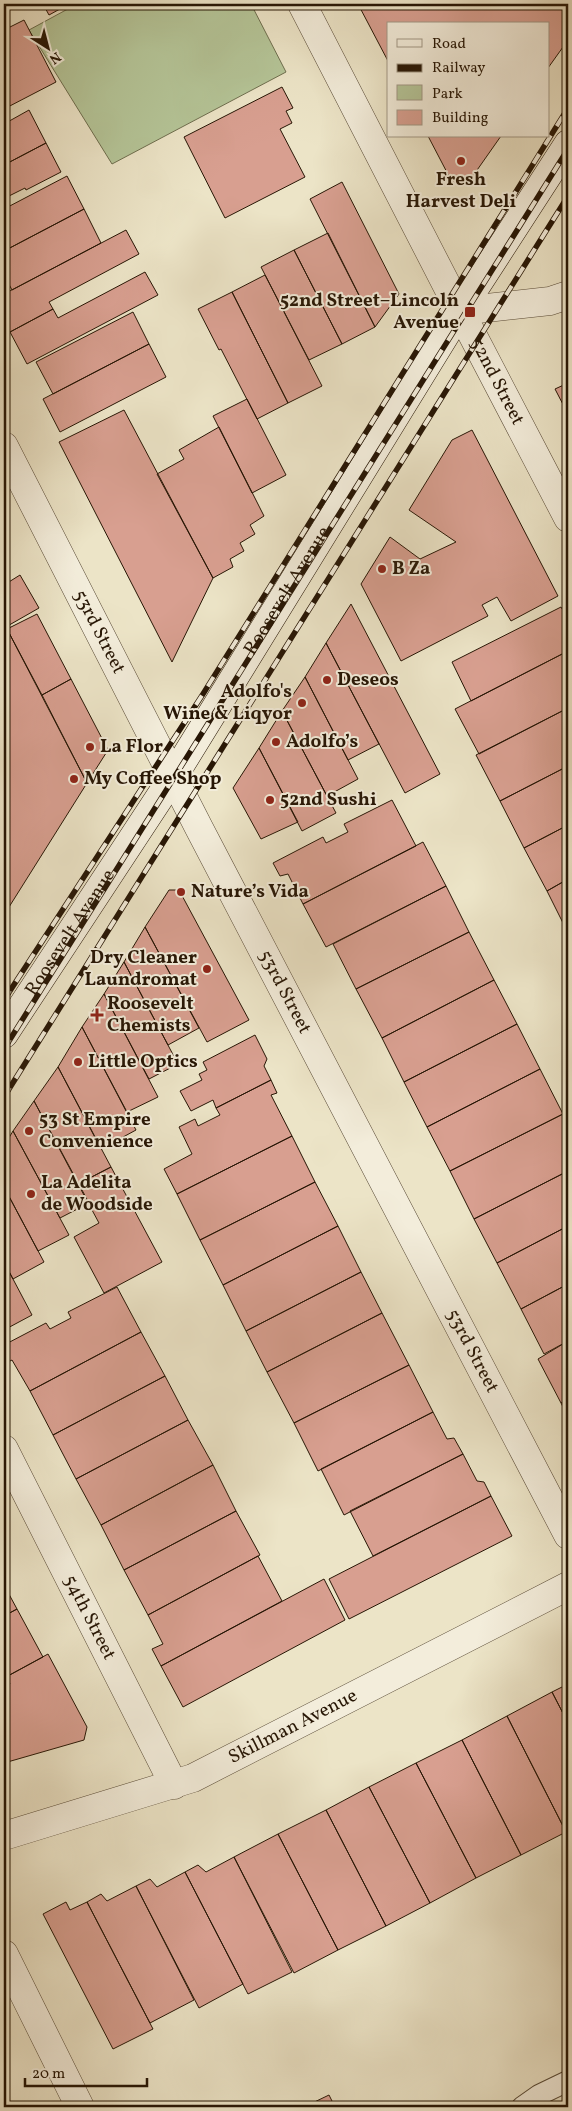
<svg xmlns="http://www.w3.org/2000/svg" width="572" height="2111" viewBox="0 0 572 2111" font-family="Vollkorn,serif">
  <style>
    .green { fill: #b5c598; stroke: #6e6e4e }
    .building { fill: #d89f90; stroke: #271605 }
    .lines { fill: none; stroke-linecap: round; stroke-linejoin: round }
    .service-casing { stroke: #584a36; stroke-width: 22 }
    .minor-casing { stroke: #584a36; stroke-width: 29 }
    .secondary-casing { stroke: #271605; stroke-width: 29 }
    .service { stroke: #f3eddb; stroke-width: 20 }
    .minor { stroke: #f3eddb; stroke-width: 28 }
    .secondary { stroke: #f3eddb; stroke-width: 28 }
    .rail-casing { stroke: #271605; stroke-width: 5.5 }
    .rail { stroke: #f3eddb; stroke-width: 4; stroke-dasharray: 11; stroke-linecap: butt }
    .poi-dot { fill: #8f2418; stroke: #f3eddb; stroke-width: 2 }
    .labels { text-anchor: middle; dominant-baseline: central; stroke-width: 4; stroke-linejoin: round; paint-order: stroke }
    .poi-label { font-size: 19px; font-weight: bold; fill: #271605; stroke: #f3eddb; text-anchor: start }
    .street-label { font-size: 19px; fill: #271605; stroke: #f3eddb }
  </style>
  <rect width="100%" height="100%" fill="#ece4c7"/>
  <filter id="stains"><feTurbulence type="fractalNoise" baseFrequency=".004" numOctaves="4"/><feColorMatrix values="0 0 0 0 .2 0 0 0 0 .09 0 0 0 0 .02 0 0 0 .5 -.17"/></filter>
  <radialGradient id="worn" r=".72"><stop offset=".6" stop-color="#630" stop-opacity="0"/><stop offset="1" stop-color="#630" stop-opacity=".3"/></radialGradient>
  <path class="green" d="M77,4H251L286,72L112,164L29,30Z"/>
  <path class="building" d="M43,4H69L49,15Z
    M358,4H564L568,11V40L548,68V24H388V61Z
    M24,20L56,82L4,109V30Z
    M282,87L293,108L286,111L292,123L280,129L305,177L225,218L184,137Z
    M29,110L46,143L4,165V124Z
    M428,136H501L468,183L452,182Z
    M46,143L61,172L26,190L25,188L7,197L9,200L4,203V165Z
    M67,176L84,209L4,251V209Z
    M342,182L399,294L375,327L310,199Z
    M84,209L101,243L12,290L4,275V251Z
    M126,230L139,254L49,302L53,309L10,332L4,320V294Z
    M328,233L375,327L342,344L294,250Z
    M294,250L342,344L309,360L261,267Z
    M145,272L158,295L27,364L10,332L53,309L58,318Z
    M265,275L322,386L288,403L232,292Z
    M232,292L288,403L257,419L221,349L219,350L198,309Z
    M133,312L149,344L53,394L36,362Z
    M149,344L166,377L60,432L43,399Z
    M568,383V414L555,389Z
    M247,399L286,475L252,493L213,416Z
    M124,410L213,578L172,662L59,442Z
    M219,427L264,516L250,525L255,534L240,543L244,551L230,559L233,567L213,578L157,474L184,459L179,450Z
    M472,430L558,596L511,621L497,597L482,605L488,616L401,661L361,584L390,537L420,559L456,542L409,510L452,440Z
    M20,575L39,608L4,628V585Z
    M351,604L440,774L405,793L326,643Z
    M561,607L568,619V626L564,631L568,639V651L471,701L452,662Z
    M37,614L71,679L42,695L7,629Z
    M7,629L87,783L4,915V631Z
    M326,643L379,744L348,760L305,677Z
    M568,651V708L479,754L455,709Z
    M305,677L358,779L327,796L282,711Z
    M71,679L108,750L87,783L42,695Z
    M568,708V766L500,801L476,755Z
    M282,711L336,813L302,831L259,748Z
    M259,748L298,822L261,839L233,788Z
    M568,766V825L524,848L500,801Z
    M392,800L416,846L303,904L288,874L280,876L273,863L323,837L326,843L348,832L344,824Z
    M568,825V879L547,891L524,848Z
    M423,842L446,886L326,947L303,904Z
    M568,879V933L547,891Z
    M446,886L469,932L356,989L333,944Z
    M169,890H179L249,1020L207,1042L145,927Z
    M145,927L199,1028L168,1045L124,962Z
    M469,932L494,980L382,1038L356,989Z
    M124,962L178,1064L149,1079L104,994Z
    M494,980L517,1024L404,1082L382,1038Z
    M104,994L158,1097L127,1112L82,1027Z
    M517,1024L540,1069L427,1127L404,1082Z
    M82,1027L136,1130L101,1149L58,1067Z
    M255,1035L267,1059L264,1066L271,1080L216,1108L213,1100L191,1111L180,1091L202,1080L199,1074L207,1070L203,1062Z
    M58,1067L111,1167L78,1184L34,1101Z
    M540,1069L563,1114L450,1171L427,1127Z
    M271,1080L277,1093L271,1095L292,1136L177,1194L164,1169L192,1154L179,1127L195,1119L198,1126L220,1115L216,1108Z
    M34,1101L89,1203L60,1218L13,1131Z
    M563,1114L568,1124V1171L474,1219L450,1171Z
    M13,1131L69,1235L38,1251L4,1187V1146Z
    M292,1136L315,1182L200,1240L177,1194Z
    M111,1167L162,1262L104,1293L74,1237L99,1223L78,1184Z
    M568,1171V1226L497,1263L474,1219Z
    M315,1182L338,1226L223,1285L200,1240Z
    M4,1187L44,1262L13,1279L4,1262Z
    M338,1226L361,1272L246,1331L223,1285Z
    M568,1226V1284L521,1309L497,1263Z
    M4,1262L32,1315L4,1330Z
    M361,1272L382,1313L267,1372L246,1331Z
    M568,1284V1341L544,1354L521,1309Z
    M117,1287L141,1332L30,1391L12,1360L4,1364V1345L46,1323L50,1329L71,1318L68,1312Z
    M382,1313L409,1365L294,1423L267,1372Z
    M141,1332L165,1376L53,1435L30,1391Z
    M568,1341V1399L561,1403L538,1359Z
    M409,1365L433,1412L318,1471L294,1423Z
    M165,1376L188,1420L76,1479L53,1435Z
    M568,1399V1417L561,1403Z
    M433,1412L447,1439L454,1438L463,1454L344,1515L321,1469Z
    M188,1420L213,1465L101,1525L76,1479Z
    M463,1454L477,1481L484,1482L491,1496L373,1556L350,1511Z
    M213,1465L236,1511L124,1570L101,1525Z
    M491,1496L512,1536L349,1619L329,1579Z
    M236,1511L260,1555L148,1615L124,1570Z
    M258,1556L282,1601L161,1666L152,1649L163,1644L148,1615Z
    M324,1579L345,1620L183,1707L161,1666Z
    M4,1585L17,1609L4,1616Z
    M17,1609L43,1657L4,1678V1616Z
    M48,1654L87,1727L84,1740L4,1763V1688L10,1684L6,1677Z
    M568,1684V1723L552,1692Z
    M552,1692L568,1723V1831L566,1832L507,1716Z
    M507,1716L566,1832L521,1855L462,1740Z
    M462,1740L521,1855L476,1878L416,1763Z
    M416,1763L476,1878L430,1903L369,1787Z
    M369,1787L430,1903L386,1926L326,1810Z
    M326,1810L386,1926L338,1950L278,1834Z
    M278,1834L338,1950L294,1973L234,1857Z
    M234,1857L292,1972L248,1994L185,1872L198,1865L206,1872Z
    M185,1872L243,1984L199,2008L136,1886L150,1879L157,1887Z
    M136,1886L194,2000L150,2023L87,1902L101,1894L107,1901Z
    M66,1902L70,1910L87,1902L153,2029L113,2049L43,1914Z
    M329,2095L335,2107H304Z"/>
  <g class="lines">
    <defs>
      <path id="service" d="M522,2107L539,2095L568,2081"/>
      <g id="minor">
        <path id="s1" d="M302,4L460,311L568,518"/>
        <path d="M460,311L550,301L568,295"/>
        <path id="s2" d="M4,446L199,828L568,1535"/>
        <path id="s3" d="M4,1449L174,1785"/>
        <path id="s4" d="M4,1836L193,1778L568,1586"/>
        <path d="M4,1954L80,2107"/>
      </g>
      <g id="secondary">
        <path id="s5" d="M4,1034L173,777L460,311L568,144"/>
      </g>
    </defs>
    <use href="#service" class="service-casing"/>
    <use href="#minor" class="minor-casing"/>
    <use href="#secondary" class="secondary-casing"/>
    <use href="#service" class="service"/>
    <use href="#minor" class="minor"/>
    <use href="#secondary" class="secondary"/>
    <defs>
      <path id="rail" d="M4,1000L203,694L568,108
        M4,1049L568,149
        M4,1097L568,196"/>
    </defs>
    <use href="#rail" class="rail-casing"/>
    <use href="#rail" class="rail"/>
  </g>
  <g class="poi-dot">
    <circle cx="461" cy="161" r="5"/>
    <rect x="464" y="306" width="12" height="12" rx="2.5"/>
    <circle cx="382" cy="569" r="5"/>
    <circle cx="327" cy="680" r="5"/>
    <circle cx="302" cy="703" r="5"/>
    <circle cx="276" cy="742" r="5"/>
    <circle cx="90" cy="747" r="5"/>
    <circle cx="74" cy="779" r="5"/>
    <circle cx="270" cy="800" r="5"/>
    <circle cx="181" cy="892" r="5"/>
    <circle cx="207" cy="969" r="5"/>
    <path d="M94.5 1007.5h5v5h5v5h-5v5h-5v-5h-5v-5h5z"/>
    <circle cx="78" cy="1062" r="5"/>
    <circle cx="29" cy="1131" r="5"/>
    <circle cx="31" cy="1194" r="5"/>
  </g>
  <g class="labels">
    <g class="poi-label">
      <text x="461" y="180" text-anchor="middle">Fresh<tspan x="461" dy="22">Harvest Deli</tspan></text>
      <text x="459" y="301" text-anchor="end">52nd Street–Lincoln<tspan x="459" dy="22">Avenue</tspan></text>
      <text x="392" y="569">B Za</text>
      <text x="337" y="680">Deseos</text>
      <text x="292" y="692" text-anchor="end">Adolfo's<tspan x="292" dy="22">Wine &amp; Liqyor</tspan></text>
      <text x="286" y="742">Adolfo’s</text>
      <text x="100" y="747">La Flor</text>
      <text x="84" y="779">My Coffee Shop</text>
      <text x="280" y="800">52nd Sushi</text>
      <text x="191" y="892">Nature’s Vida</text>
      <text x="197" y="958" text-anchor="end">Dry Cleaner<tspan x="197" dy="22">Laundromat</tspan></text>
      <text x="107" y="1004">Roosevelt<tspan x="107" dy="22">Chemists</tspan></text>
      <text x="88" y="1062">Little Optics</text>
      <text x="39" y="1120">53 St Empire<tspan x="39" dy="22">Convenience</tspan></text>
      <text x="41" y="1183">La Adelita<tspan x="41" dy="22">de Woodside</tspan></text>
    </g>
    <g class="street-label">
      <text stroke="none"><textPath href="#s1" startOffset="425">52nd Street</textPath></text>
      <text stroke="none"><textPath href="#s5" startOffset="526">Roosevelt Avenue</textPath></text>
      <text stroke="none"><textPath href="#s2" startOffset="209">53rd Street</textPath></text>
      <text stroke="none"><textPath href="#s5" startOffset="121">Roosevelt Avenue</textPath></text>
      <text stroke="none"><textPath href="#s2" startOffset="614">53rd Street</textPath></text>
      <text stroke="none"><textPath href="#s2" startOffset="1019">53rd Street</textPath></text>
      <text stroke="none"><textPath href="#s3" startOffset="189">54th Street</textPath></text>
      <text stroke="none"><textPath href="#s4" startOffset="310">Skillman Avenue</textPath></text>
    </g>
  </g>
  <rect width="572" height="2111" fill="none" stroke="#ece4c7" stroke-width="20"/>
  <rect x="5" y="5" width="562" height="2101" fill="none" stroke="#271605" stroke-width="2.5"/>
  <rect x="10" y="10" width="552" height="2091" fill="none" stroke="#271605"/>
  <rect x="387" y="22" width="162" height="115" fill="#f3eddb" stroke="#a19785"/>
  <rect x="397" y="39" width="25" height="8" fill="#f3eddb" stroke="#a19785"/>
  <text x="432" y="48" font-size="15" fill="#271605">Road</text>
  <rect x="397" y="64" width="25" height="8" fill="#271605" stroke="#a19785"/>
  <text x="432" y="72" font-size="15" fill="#271605">Railway</text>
  <rect x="397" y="85" width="25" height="15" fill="#b5c598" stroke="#a19785"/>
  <text x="432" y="98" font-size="15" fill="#271605">Park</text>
  <rect x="397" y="110" width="25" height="15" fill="#d89f90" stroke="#a19785"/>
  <text x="432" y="122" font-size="15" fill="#271605">Building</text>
  <g transform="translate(48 48) rotate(144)" stroke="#f3eddb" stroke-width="4" paint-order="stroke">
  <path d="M0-4L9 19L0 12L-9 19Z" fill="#271605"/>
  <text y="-8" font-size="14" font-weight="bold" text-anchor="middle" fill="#271605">N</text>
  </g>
  <path d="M25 2078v8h122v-8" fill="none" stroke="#271605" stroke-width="2.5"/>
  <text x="32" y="2078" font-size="15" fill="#271605" stroke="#f3eddb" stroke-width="4" paint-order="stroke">20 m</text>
  <rect width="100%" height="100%" filter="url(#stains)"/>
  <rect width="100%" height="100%" fill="url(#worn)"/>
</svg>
